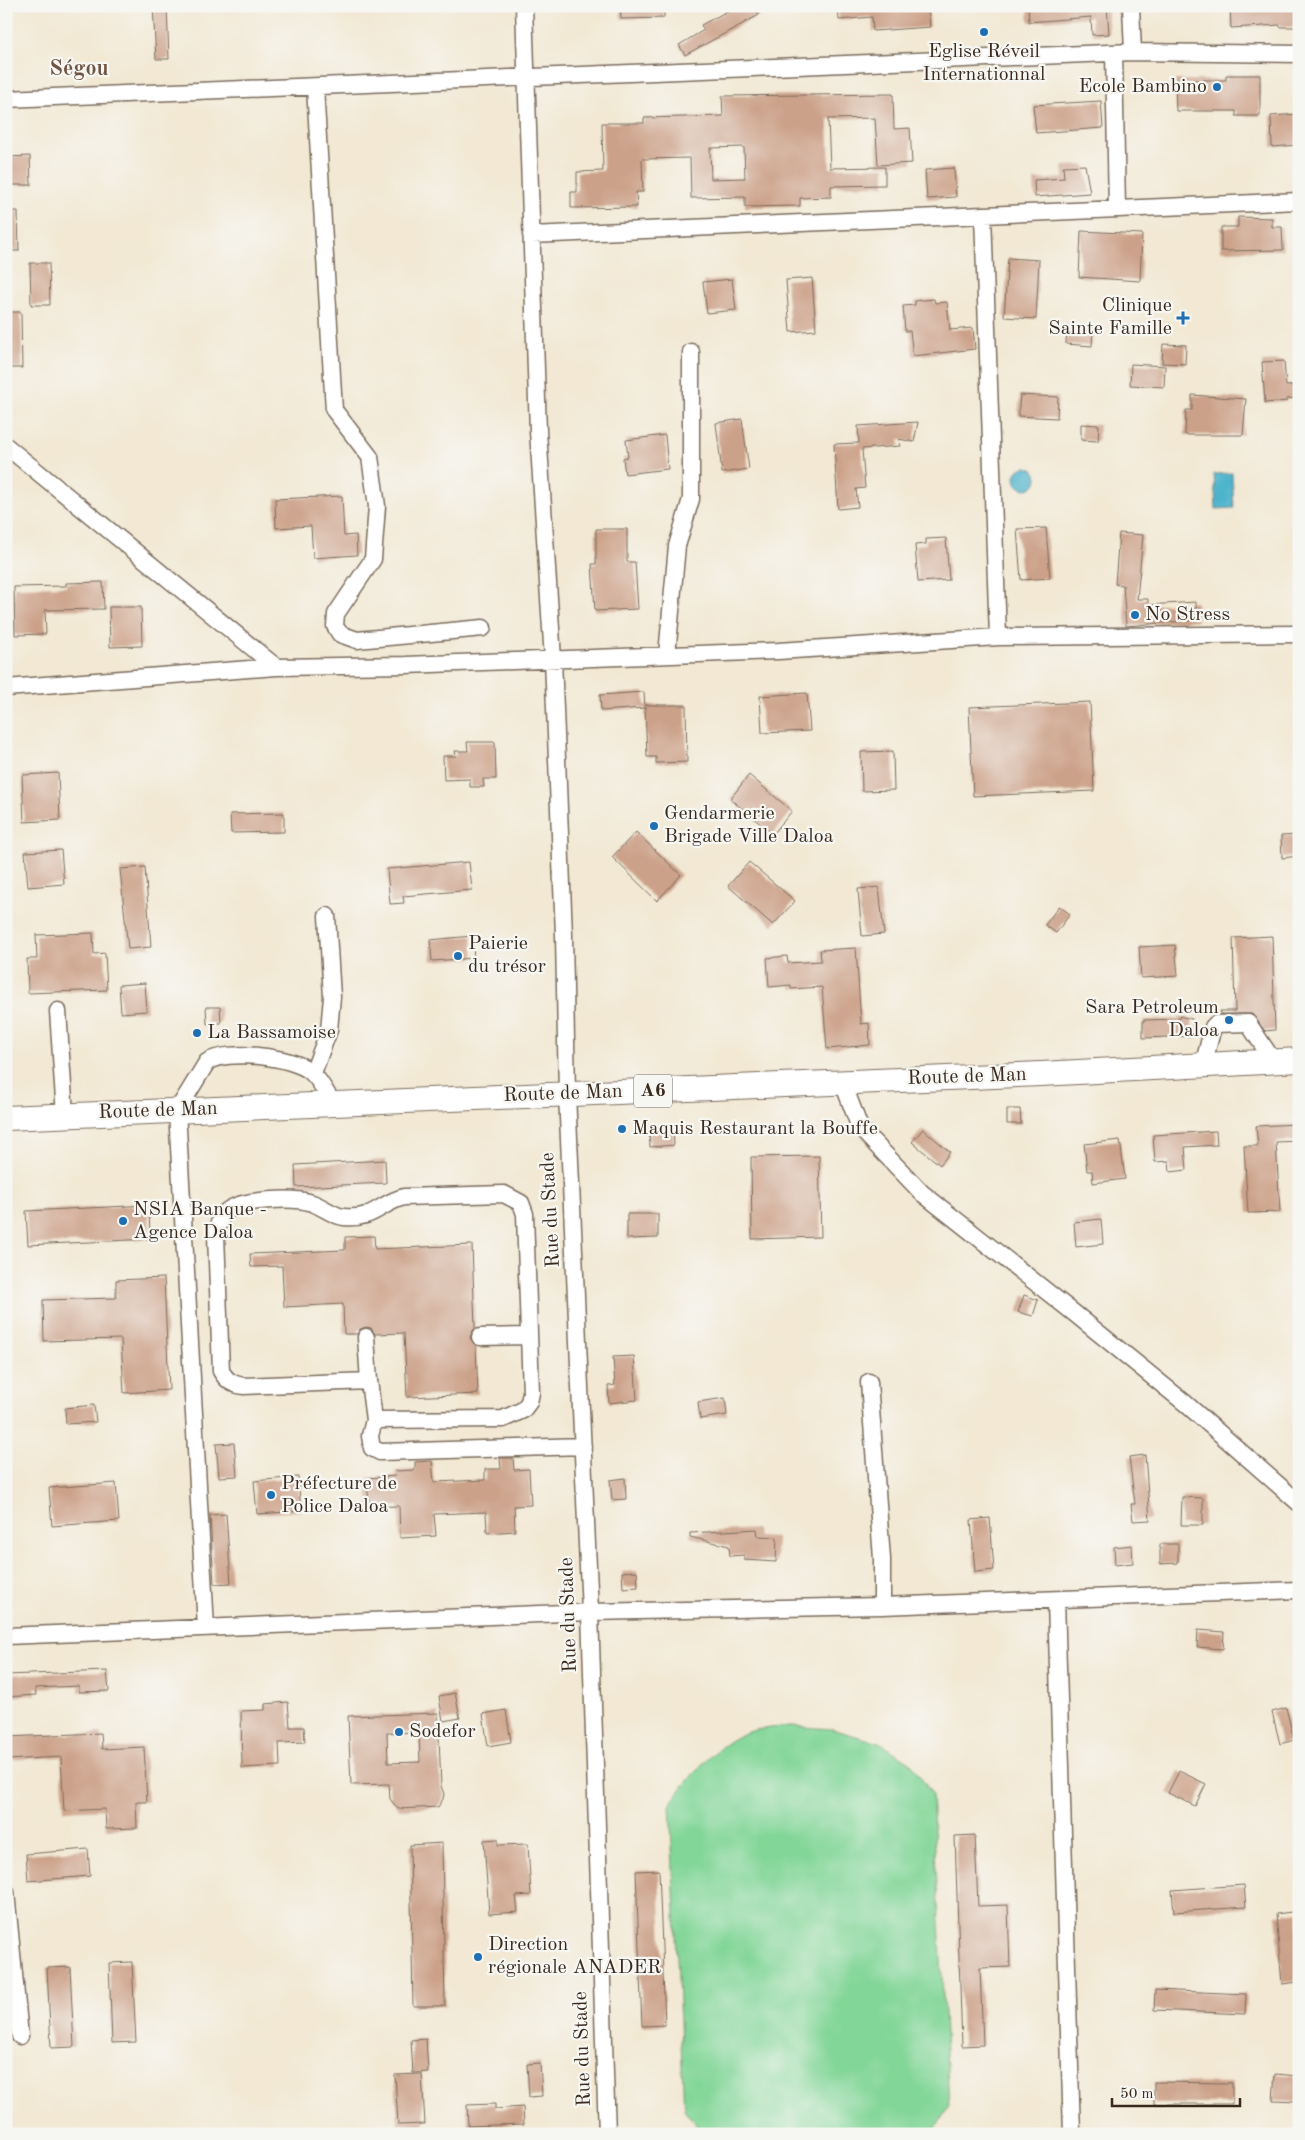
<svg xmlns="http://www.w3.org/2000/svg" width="1305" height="2140" viewBox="0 0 1305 2140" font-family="'Old Standard TT',serif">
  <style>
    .green { fill: #82d698; stroke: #5e805b }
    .water { fill: #4cb3ca; stroke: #446e74 }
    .building { fill: #cca189; fill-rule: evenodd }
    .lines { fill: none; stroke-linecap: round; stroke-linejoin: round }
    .minor-casing { stroke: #7b6c5d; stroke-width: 19 }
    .highway-casing { stroke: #7b6c5d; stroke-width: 26 }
    .minor { stroke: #fff; stroke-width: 16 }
    .highway { stroke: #fff; stroke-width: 24 }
    .poi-dot { fill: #1f6fb2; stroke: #f6f6f2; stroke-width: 2 }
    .labels { text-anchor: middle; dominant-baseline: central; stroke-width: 4.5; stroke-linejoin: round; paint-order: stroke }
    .shield { fill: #f6f6f2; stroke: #73675e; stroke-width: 1 }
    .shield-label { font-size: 19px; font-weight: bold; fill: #3b2a1e }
    .poi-label { font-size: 20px; fill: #3b2a1e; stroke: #f6f6f2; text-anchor: start }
    .street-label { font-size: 20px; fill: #3b2a1e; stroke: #f6f6f2 }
    .quarter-label { font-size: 22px; font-weight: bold; fill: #6e5443; stroke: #f6f6f2 }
  </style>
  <rect width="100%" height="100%" fill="#f6f6f2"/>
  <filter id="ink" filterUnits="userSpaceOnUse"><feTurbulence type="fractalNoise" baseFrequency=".02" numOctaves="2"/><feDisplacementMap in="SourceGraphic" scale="10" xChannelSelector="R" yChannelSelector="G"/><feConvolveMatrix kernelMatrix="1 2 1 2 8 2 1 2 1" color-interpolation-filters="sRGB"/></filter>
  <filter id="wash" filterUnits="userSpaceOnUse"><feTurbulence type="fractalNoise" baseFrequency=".0096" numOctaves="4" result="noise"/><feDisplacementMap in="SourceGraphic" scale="20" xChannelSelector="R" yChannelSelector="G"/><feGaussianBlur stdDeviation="1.12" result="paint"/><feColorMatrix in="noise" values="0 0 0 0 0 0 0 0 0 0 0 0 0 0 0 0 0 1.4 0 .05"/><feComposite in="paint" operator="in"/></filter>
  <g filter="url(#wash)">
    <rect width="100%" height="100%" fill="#f2e8d3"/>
    <path class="green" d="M790,1726L832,1729L880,1743L910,1762L932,1794L949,2105L938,2125L929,2134H703L684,2109L670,1804C690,1777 712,1748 743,1734C756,1728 776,1728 790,1726Z"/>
    <path class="water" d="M1015 478a11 11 0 1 1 22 0a11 11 0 1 1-22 0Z
      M1232,473L1234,508L1216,509L1214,474Z"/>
    <g id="blocks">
      <path class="building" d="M153,6H167L169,59H156Z
        M620,6H664V18L621,19Z
        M737,6H754L759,15L685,55L679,45L704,30L701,25Z
        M838,6H928L930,27L873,31L872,17L839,20Z
        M1028,6H1107L1109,34L1092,35L1091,17L1029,22Z
        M1230,6H1299V27H1280V25L1231,28Z
        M1226,75H1260V116H1236V111H1176L1175,80H1226Z
        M893,94L894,129L910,128L912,163L878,165L875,118L828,119L830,168L885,167V185L831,186V197L800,198V206L745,207V197L691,198L690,158L642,159L643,192H636L637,207L571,208V192H577V172L603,171L602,123H644V118L723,116L722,96ZM744,147L745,178L711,179L710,148Z
        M1101,101L1103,128L1036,133L1033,105Z
        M1299,114V145L1272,147L1271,116Z
        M30,156L31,185H6V157Z
        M1085,165L1090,193L1035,197L1034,180L1064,178L1063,166Z
        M954,168L956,197L927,199L925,170Z
        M6,211H18L19,251H6Z
        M1238,217L1272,218V227H1282L1283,250L1221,251V227H1238Z
        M1081,231L1142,234L1140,281L1079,277Z
        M1008,258L1039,260L1036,319L1004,317Z
        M30,263H49L50,305H31Z
        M812,278L816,330L790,332L786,280Z
        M732,279L736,310L707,313L703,282Z
        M934,299L935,303L947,302L950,330L973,328L975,349L913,356L910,331H905L903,306L915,305V301Z
        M6,312H21L22,368H6Z
        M1067,326L1093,327L1092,346L1066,344Z
        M1163,344L1186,345L1185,364L1162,363Z
        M1284,361L1286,386L1299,385V398L1286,399L1287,401L1265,403L1262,362Z
        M1131,364L1165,366L1164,387L1130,385Z
        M1020,395L1058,397L1057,418L1018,416Z
        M1192,395L1246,399L1243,435H1185L1186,410H1192Z
        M742,419L749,469L722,473L716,423Z
        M918,422L914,442L899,439L900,446L862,449L865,488L856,489L858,507L838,509L834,444L859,443L858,426Z
        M1081,424L1099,425L1098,441L1081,440Z
        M665,435L668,469L625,474L623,458L628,457L626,440Z
        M342,496L344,536L356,535L357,555L313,558L311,526L276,528L275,499Z
        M1046,528L1050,578L1021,580L1017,529Z
        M596,529H627V562H635L638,609L595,611L592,564H596Z
        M1119,533L1143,535L1137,599H1148V605L1196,602L1197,620L1126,626L1123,585L1115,584Z
        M946,538L949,580L918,582L915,545L926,544V539Z
        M103,582L104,609L45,610L46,634L15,635L14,587L66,586V583Z
        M109,607H141L142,646L110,647Z
        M644,692L645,708L601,711L600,695Z
        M807,693L810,731L762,733L760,696Z
        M1090,702L1094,791L973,796L969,707Z
        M645,705H686L687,762L656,763V757H647Z
        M467,742H495L496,779H483L484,787H470V779L444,780L443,756H456L455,751H468Z
        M893,751L894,790L862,791L861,752Z
        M58,773L60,820L24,822L22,775Z
        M749,775L792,811L773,834L730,799Z
        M284,813V832L231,833L230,814Z
        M636,832L681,875L657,901L612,857Z
        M1299,835V856L1282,858L1281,836Z
        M61,850L64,884L28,887L25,852Z
        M469,862L472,890L403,896L404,903L390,904L387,869Z
        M749,862L795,901L773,925L728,886Z
        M145,867L151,947L128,949L120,869Z
        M879,887L884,934L862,936L858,889Z
        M1059,906L1070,914L1056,933L1045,925Z
        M93,933L94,954L105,953L107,990L28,993L27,959H37L36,935Z
        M472,936L474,958L432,961L430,940Z
        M1272,936L1275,1030L1265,1031L1252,1014H1220V1011H1235L1233,938Z
        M1175,945L1178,976L1141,978L1139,947Z
        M856,948L861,1024L869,1023L870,1045L827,1049L822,987L791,989V985L769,987L767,958L787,956L788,963L821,961L820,950Z
        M145,983L147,1011L121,1013L119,985Z
        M206,1007H220L221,1023L207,1024Z
        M1179,1016L1192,1019L1193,1036L1143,1038V1020L1179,1019Z
        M1007,1109H1020L1021,1124H1007Z
        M1299,1124V1141L1276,1142L1280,1212L1248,1213L1244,1146H1258L1256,1126Z
        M673,1127L674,1145L650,1147L649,1129Z
        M923,1129L950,1152L940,1165L912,1142Z
        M1216,1131L1217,1145L1185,1147L1187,1170L1170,1172L1169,1161L1155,1162L1153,1135Z
        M1120,1140L1125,1179L1093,1183L1092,1171H1087L1084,1144Z
        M819,1156L821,1237L752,1239L751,1157Z
        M385,1160L386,1183L296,1187L295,1165Z
        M149,1205L150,1239L28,1245L26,1211Z
        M627,1214H658V1238L627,1239Z
        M1101,1219L1103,1244L1076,1247L1074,1222Z
        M374,1236L375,1249L472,1245L475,1328L472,1332L470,1338L476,1346L478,1394L407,1397L404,1333L375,1334L371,1328L366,1327L360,1329L357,1334H344L343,1304L284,1307L282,1266L251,1267L250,1254L345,1250V1237Z
        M164,1278L169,1390L124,1393L121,1339L44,1341L43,1300L116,1298V1280Z
        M1024,1295L1038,1300L1033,1316L1018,1312Z
        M634,1356L637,1400L609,1403L608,1386L615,1385L613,1357Z
        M725,1398L727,1415L700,1419L698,1402Z
        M94,1405L96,1422L66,1424L65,1408Z
        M234,1443L237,1476L219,1477L216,1444Z
        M1145,1455L1150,1520L1133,1521L1131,1504H1135L1129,1457Z
        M500,1458H513L514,1470L529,1469L531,1505L514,1506L515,1531L487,1533L486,1512L434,1514L436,1536L400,1538L399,1506L369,1507L367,1478L396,1476L395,1471L415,1470V1462L432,1461L434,1482L485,1480V1469H501Z
        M298,1477L301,1511L257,1514L254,1481Z
        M625,1478L626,1499L612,1500L610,1480Z
        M116,1483L119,1521L52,1526L49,1488Z
        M1182,1497L1203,1498V1525H1181Z
        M226,1514L231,1583L214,1584L210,1515Z
        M990,1518L994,1570L975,1572L971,1520Z
        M757,1529L758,1536L777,1537L776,1562L744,1560V1555L730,1556L729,1546L690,1537V1533Z
        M1160,1544H1178V1563L1160,1564Z
        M1132,1545L1133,1563L1115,1565L1114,1547Z
        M637,1571L638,1587L623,1588L622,1572Z
        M1198,1630L1224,1632L1223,1649L1197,1647Z
        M107,1671L109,1691L79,1692V1686L35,1688L36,1695L6,1697V1675Z
        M455,1693L460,1718L443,1721L439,1696Z
        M288,1702L290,1727H304L305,1742L279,1743L280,1766L242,1768L241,1711L265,1710V1704Z
        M1286,1708L1294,1740L1280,1744L1272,1712Z
        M506,1710L511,1742L488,1746L483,1714Z
        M438,1713L441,1786L444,1794L443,1799L438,1807L398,1809L390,1799L389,1784L351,1785L348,1716ZM419,1732L420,1762L388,1763L387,1733Z
        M101,1733L102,1749L144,1747L147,1802H136L137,1828L106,1829L105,1809L64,1811L61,1757L7,1760L6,1737Z
        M1179,1771L1206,1784L1195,1806L1168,1793Z
        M975,1835L978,1906L1008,1905L1010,1967L980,1968L983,2045L962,2046L955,1836Z
        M498,1839V1845L528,1844L531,1895L516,1896L518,1912L489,1914L484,1840Z
        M442,1843L445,2006H413L410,1845Z
        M88,1849L90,1876L28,1881L26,1854Z
        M659,1870L665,2025L642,2026L636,1871Z
        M1244,1885L1246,1907L1174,1912L1172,1890Z
        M1299,1911V1982L1282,1984L1276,1914Z
        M132,1962L136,2042L112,2043L109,1963Z
        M70,1967L74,2047L51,2048L47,1968Z
        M1155,1990L1246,1994L1245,2014L1154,2010Z
        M426,2039L428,2072L413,2073L411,2040Z
        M540,2063L542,2096L529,2097L527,2064Z
        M422,2074L425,2124L398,2125L395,2075Z
        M1275,2074L1299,2076L1298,2101L1273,2100Z
        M1154,2082L1232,2083V2104H1154Z
        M495,2104V2109L523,2107L524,2124L468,2126L467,2105Z"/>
    </g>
  </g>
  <g filter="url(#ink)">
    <use href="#blocks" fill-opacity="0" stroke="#7b6c5d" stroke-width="1"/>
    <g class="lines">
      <defs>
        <path id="minor" d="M524,6L538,431L553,659L564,935L567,1094L590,1612L607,2134
          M1131,6L1133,52
          M1114,53L1117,209
          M315,87L334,410L370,457L377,506L373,559L336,614L335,626L340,634L357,640L483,628
          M6,99L1133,52L1299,54
          M983,215L998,637
          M531,235L1299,201
          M6,446L276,667
          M667,655L677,546L691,499V352
          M6,688L276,667L406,665L778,651L998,637L1299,634
          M58,1011L65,1115
          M1203,1066L1213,1027L1216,1024L1248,1023L1274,1062
          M313,1073L329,1030L332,997L327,916
          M843,1083L860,1128L922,1193L1074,1313L1185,1403L1299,1503
          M366,1337L369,1381L374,1420L370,1436L372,1448L380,1452L583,1446
          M480,1337L529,1336
          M369,1381L243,1386C232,1384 227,1381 221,1371L216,1234C218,1226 220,1216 227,1211C241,1199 295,1197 312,1203C322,1206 333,1216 344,1217C374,1220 380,1203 404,1197L504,1194L521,1203L525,1214L531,1393L529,1402L523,1410L503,1419L374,1420
          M869,1382L882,1559V1606
          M1056,1600L1072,2134
          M206,1628L177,1111L207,1062C226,1049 293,1056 311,1072C320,1080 327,1094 333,1104
          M6,1636L590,1612L882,1606L1299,1590
          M6,1892L20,2036"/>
        <path id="highway" d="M6,1118L1041,1074L1299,1060"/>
      </defs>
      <use href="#minor" class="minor-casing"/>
      <use href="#highway" class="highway-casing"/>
      <use href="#minor" class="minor"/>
      <use href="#highway" class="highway"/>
    </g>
  </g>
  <g class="poi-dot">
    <circle cx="984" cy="32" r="5"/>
    <circle cx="1217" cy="87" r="5"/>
    <path d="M1180.5 310.5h5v5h5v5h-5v5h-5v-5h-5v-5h5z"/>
    <circle cx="1135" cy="615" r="5"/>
    <circle cx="654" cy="826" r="5"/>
    <circle cx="458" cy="956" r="5"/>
    <circle cx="1229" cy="1020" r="5"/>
    <circle cx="197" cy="1033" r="5"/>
    <circle cx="622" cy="1129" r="5"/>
    <circle cx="123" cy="1221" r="5"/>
    <circle cx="271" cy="1495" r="5"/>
    <circle cx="399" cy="1732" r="5"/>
    <circle cx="478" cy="1957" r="5"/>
  </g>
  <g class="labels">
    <rect class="shield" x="634" y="1074.5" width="38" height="33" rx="4"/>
    <g class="shield-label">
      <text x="653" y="1091">A6</text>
    </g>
    <g class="poi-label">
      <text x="984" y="52" text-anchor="middle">Eglise Réveil<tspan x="984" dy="23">Internationnal</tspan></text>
      <text x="1207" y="87" text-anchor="end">Ecole Bambino</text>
      <text x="1172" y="306" text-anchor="end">Clinique<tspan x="1172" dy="23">Sainte Famille</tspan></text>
      <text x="1145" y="615">No Stress</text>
      <text x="664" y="814">Gendarmerie<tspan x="664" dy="23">Brigade Ville Daloa</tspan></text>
      <text x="468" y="944">Paierie<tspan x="468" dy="23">du trésor</tspan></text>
      <text x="1219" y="1008" text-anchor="end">Sara Petroleum<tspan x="1219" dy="23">Daloa</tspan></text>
      <text x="207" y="1033">La Bassamoise</text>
      <text x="632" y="1129">Maquis Restaurant la Bouffe</text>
      <text x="133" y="1210">NSIA Banque -<tspan x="133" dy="23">Agence Daloa</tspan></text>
      <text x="281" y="1484">Préfecture de<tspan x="281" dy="23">Police Daloa</tspan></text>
      <text x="409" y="1732">Sodefor</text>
      <text x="488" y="1945">Direction<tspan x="488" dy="23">régionale ANADER</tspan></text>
    </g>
    <g class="street-label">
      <text transform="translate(967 1077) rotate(-2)">Route de Man</text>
      <text transform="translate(563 1094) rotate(-2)">Route de Man</text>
      <text transform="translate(158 1111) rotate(-2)">Route de Man</text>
      <text transform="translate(551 1210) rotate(-93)">Rue du Stade</text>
      <text transform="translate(569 1615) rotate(-92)">Rue du Stade</text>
      <text transform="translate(583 2049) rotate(-92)">Rue du Stade</text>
    </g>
    <g class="quarter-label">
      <text x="79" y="69">Ségou</text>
    </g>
  </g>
  <rect width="1305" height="2140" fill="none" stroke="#f6f6f2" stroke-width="25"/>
  <path d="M1112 2098v8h128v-8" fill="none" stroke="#3b2a1e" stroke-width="2.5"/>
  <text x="1120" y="2098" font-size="15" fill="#3b2a1e" stroke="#f6f6f2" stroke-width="4" paint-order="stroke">50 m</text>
</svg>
